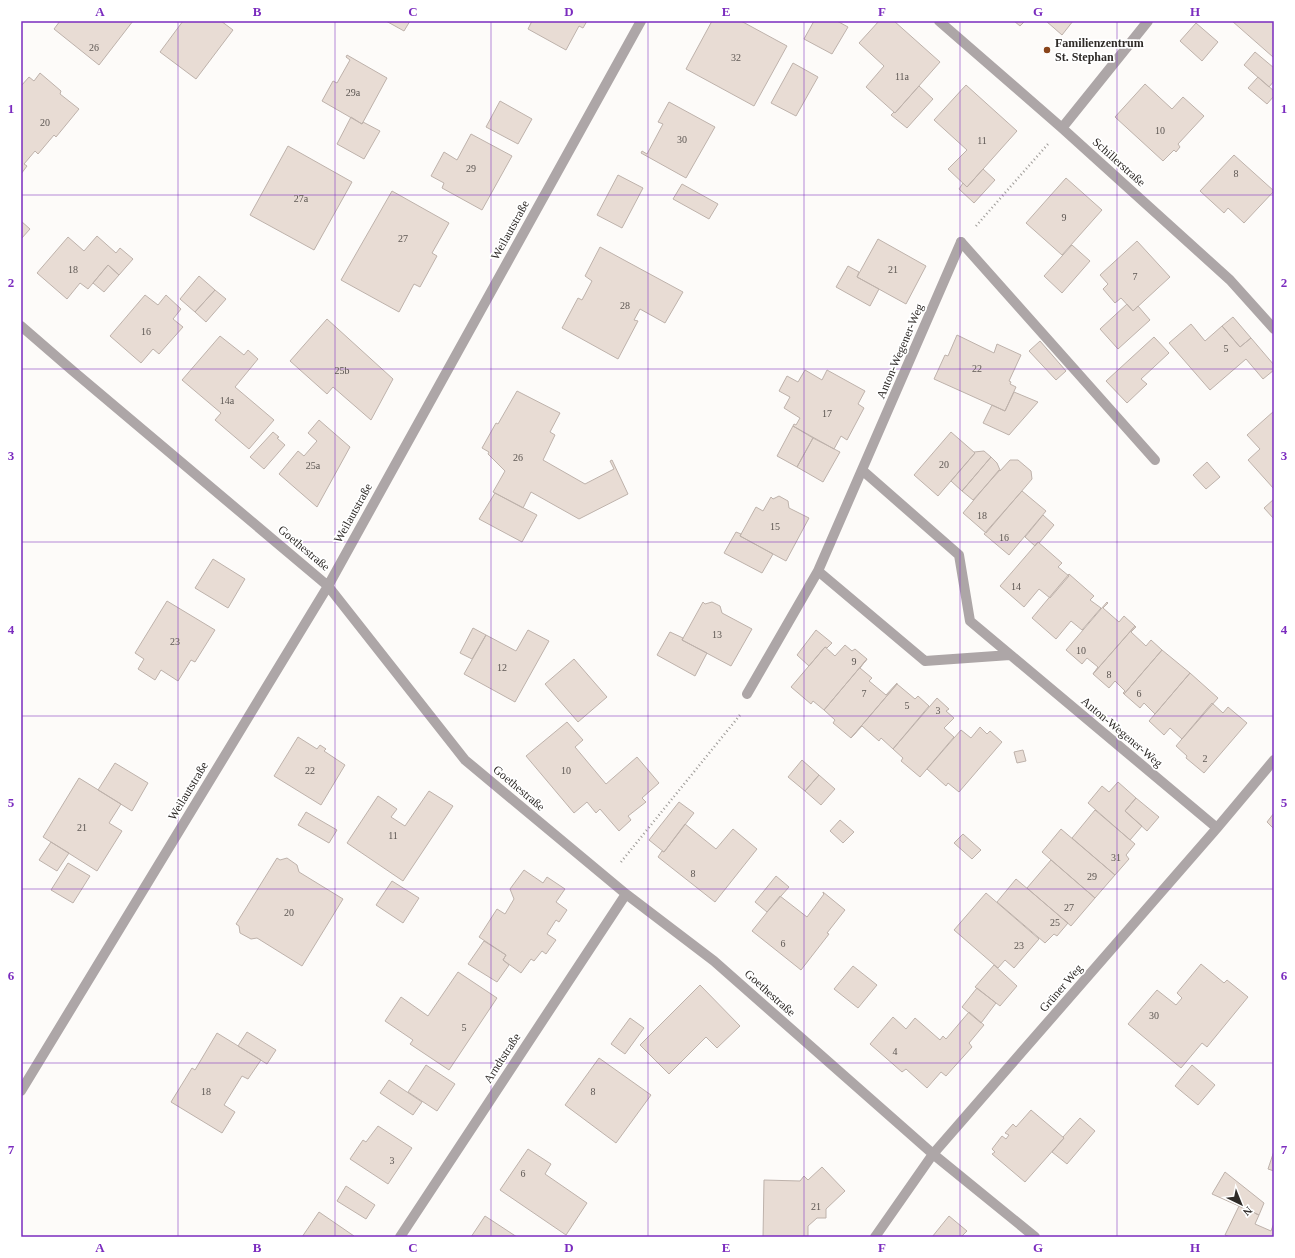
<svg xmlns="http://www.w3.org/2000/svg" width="1295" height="1258" viewBox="0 0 1295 1258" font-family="Georgia,serif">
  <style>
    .building { fill: #e8dcd4; stroke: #beb2ab }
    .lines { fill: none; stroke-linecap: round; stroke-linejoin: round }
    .path { stroke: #9c9996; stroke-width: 2.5; stroke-dasharray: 1 3; stroke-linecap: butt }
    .service { stroke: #ada6a7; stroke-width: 10 }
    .minor { stroke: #ada6a7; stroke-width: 10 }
    .grid { fill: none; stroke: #7b2cbf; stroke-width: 1; stroke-opacity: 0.55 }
    .poi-dot { fill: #89441a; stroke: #fff; stroke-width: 1.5 }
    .labels { text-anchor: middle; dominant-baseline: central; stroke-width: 3.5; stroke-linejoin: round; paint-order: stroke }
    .number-label { font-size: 10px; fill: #5d5753 }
    .poi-label { font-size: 12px; font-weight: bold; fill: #2f2b28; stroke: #fff; text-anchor: start }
    .street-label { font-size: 12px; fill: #2f2b28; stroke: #fff }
    .neatline { fill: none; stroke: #7b2cbf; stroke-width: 1.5 }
    .grid-label { font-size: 13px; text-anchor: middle; font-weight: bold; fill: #7b2cbf }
  </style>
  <rect width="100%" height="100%" fill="#fdfbf9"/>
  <path class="building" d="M60,21H133L99,65L54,29Z
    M183,21H221L233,30L196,79L160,52Z
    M386,21H410L404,31Z
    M532,21H587L583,28L579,26L566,50L528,29Z
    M712,21H741L787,46L754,106L686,69Z
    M814,21H837L848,27L832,54L804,39Z
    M879,21H894L940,62L895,113L866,87L884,66L859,43Z
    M1014,21H1025L1020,26Z
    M1046,21H1073L1062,35Z
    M1232,21H1274V56L1273,57Z
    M1196,23L1218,42L1202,61L1180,41Z
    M1255,52L1274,68V81L1269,87L1244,65Z
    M347,55L387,78L362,124L322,101L333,81L337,83L350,60L346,57Z
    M793,63L818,77L796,116L771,103Z
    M40,73L61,91L60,94L79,109L56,137L54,135L38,154L35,151L24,164L27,166L21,174V86L29,77L34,81Z
    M1258,77L1274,91V96L1267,104L1248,88Z
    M1145,84L1172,109L1183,97L1204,116L1178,144L1180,147L1176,152L1174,150L1163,161L1115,117Z
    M966,85L1017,131L967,187L948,169L967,150L934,120Z
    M919,86L933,99L907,128L891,115L894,112L895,113Z
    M500,101L532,119L518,144L486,127Z
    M669,102L715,127L686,178L641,153L642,151L647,154L663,124L658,122Z
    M351,117L362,124L363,122L380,131L364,159L337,144Z
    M471,134L512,156L482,210L442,188L444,183L431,176L444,152L457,160Z
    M288,146L352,182L314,250L250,215Z
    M1234,155L1274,191L1244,223L1228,208L1224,213L1200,191Z
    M983,169L995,180L974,203L959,189L963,183L967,187Z
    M618,175L643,188L622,228L597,215Z
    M1066,178L1102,210L1062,255L1026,223Z
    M682,184L718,204L709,219L673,199Z
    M392,191L449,223L432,253L437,256L420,287L414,284L399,312L341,280Z
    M21,221L30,229L21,239Z
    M97,236L116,253L120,248L133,259L119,275L108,265L88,289L80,283L67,299L37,273L68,237L84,251Z
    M878,239L926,266L906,304L857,277Z
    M1137,241L1170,277L1133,311L1121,298L1115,303L1103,289L1108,284L1100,275Z
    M1072,245L1090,261L1062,293L1044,276Z
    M600,247L683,292L665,323L640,309L634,320L638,321L618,359L562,328L578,298L582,300L592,281L585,276Z
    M108,265L119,275L104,292L93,283Z
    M848,266L859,272L857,277L879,289L870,306L836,287Z
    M199,276L215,290L195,312L180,299Z
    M215,290L226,299L206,322L195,312Z
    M145,295L158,305L166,295L181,309L173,319L183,327L159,354L153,349L141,363L110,336Z
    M1127,304L1133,311L1138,306L1150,320L1118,349L1100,329Z
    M1233,317L1251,338L1240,347L1222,326Z
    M327,319L393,379L371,420L333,387L327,394L290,361Z
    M1191,324L1205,341L1222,326L1240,347L1251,338L1274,365V370L1263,379L1246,359L1210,390L1169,343Z
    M957,335L994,353L997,344L1021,355L1009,381L1011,382L1010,384L1016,387L1005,411L934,379L945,355L948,356Z
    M220,336L244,355L248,350L258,359L235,387L274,420L249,449L215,420L221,413L182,380Z
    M1154,337L1169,353L1141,379L1147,384L1127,403L1106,381Z
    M1040,341L1066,371L1056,380L1029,351Z
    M805,370L822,380L827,370L865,391L858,404L864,408L847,440L841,436L834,449L793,426L794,424L796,425L800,418L784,408L790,397L779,391L787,376L798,382Z
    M517,391L560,413L550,432L555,435L543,460L585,484L614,469L610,461L612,460L628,494L579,519L531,492L523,508L493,492L505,471L488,454L489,452L482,448L496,423L498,424Z
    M1014,392L1038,402L1009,435L983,423L992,405L1005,411Z
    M1274,411V489L1248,460L1260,449L1247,435Z
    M319,420L350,447L317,507L279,474L298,451L304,456L317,441L308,433Z
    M793,426L813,438L797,467L777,456Z
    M273,432L279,437L277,438L285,445L264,469L250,457Z
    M951,432L975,453L938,496L914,475Z
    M813,438L840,452L823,482L797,467Z
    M984,451L991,457L962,491L951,481L975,453L974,452Z
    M991,457L997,463L1000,470L973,500L962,491Z
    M1010,460H1018L1031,471L1032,479L986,533L963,513L999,470L1000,471Z
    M1207,462L1220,477L1206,489L1193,475Z
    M1022,491L1046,511L1009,555L984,534Z
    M495,493L537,515L522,542L479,519Z
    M779,496L788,501L789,508L809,518L786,561L740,536L756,507L763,511L771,497L773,499Z
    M1274,499V519L1264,508Z
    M1043,515L1054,525L1039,543L1038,542L1035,546L1025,537Z
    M736,532L741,534L740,536L773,554L762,573L724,553Z
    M1038,542L1062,563L1058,567L1069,576L1050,598L1039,589L1024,607L1000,586Z
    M213,559L245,579L228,608L195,588Z
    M1069,574L1094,596L1090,600L1101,608L1082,630L1071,621L1056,639L1032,618Z
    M167,601L215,630L195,662L191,660L178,681L161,670L155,680L138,669L144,659L135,653Z
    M703,602L705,604L712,602L720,606L722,613L752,629L731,666L682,640Z
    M1107,602L1108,603L1103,608L1119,622L1124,616L1135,626L1093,674L1098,667L1087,658L1082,664L1066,650Z
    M1135,626L1136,627L1131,632L1146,646L1151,640L1162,650L1124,694L1123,693L1125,691L1115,681L1109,688L1093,674Z
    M473,628L486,635L472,659L460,653Z
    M528,630L549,641L515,702L464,674L486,635L516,651Z
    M816,630L832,643L827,648L825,647L809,666L797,655Z
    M670,632L683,638L682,640L707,653L695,676L657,655Z
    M845,645L852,651L855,649L867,659L824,710L813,701L811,704L791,687L825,647L835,656Z
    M1162,650L1190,673L1155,714L1144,703L1140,708L1124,694Z
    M574,659L607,697L578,722L545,684Z
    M867,659L860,668L872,678L869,681L886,695L897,683V684L851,738L833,723L835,720L824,710Z
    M1190,673L1218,698L1182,739L1170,728L1164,735L1149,721Z
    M897,684L915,699L918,696L929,706L893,749L881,738L879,741L862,726L851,738Z
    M937,698L949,709L946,711L954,718L944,728L954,737L920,777L901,761L903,758L893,749Z
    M1212,703L1223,713L1228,707L1247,723L1204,773L1186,758L1187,756L1176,746Z
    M567,722L583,740L575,747L606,784L637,757L659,783L642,798L646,802L628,816L631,820L619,831L600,809L596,813L587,802L574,813L526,756Z
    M980,727L987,734L990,731L1002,742L959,792L948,783L946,786L927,769L961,730L971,738Z
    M298,737L317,749L320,745L326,749L324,751L345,765L321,805L274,776Z
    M1023,750L1026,761L1017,763L1014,752Z
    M802,760L819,775L805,791L788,777Z
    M115,763L148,783L132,811L98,790Z
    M819,775L835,789L821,805L805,791Z
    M79,778L121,804L109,823L122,831L97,871L43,837Z
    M1118,782L1136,798L1125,811L1142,826L1130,840L1088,803L1102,786L1109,792Z
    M429,791L453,806L403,881L347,843L378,796L397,809L391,817L405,826Z
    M1136,798L1159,817L1147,831L1125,811Z
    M679,802L694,813L664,852L649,840Z
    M1095,810L1135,844L1126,855L1129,859L1115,875L1072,838Z
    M306,812L337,830L329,843L298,825Z
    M1274,813V829L1267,822Z
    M840,820L854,832L843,843L830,831Z
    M685,824L716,849L733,829L757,849L715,902L658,857L662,851L664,852Z
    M1061,829L1115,875L1095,898L1042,852Z
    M963,834L981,850L972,859L954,843Z
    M51,842L69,853L57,871L39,860Z
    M277,858L280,860L287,858L297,865L299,872L343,899L302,966L257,938L251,939L240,933L239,926L236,924Z
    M1051,860L1095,898L1071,926L1027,888Z
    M68,863L90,876L73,903L51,890Z
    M524,870L543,883L547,877L565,889L556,902L567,910L559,922L556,920L547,934L556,940L546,954L542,951L534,961L531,959L521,973L503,960L506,955L479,937L497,909L505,914L514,899L510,889Z
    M776,876L789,887L767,912L755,902Z
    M1016,879L1068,923L1057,936L1054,934L1045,943L997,902Z
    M392,881L419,898L403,923L376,905Z
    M823,892L845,910L827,933L829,934L801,970L752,931L780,896L807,917L824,894L823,893Z
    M986,893L1039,939L1014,968L1005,960L998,968L954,930Z
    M484,941L506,955L503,960L509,965L497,982L468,964Z
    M1201,964L1224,983L1227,980L1248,997L1207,1047L1202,1043L1181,1068L1128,1024L1157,990L1176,1005L1182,998L1177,993Z
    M994,965L1017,986L1000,1006L975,987Z
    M853,966L877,985L858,1008L834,989Z
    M458,972L497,998L449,1070L410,1044L413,1040L385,1021L401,997L428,1016Z
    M700,985L740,1026L717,1048L706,1037L669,1074L640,1045Z
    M977,988L996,1003L981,1023L962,1007Z
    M969,1012L984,1025L969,1043L972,1047L946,1076L941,1072L927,1088L906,1069L902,1072L870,1044L893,1017L906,1029L915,1018L940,1040L943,1036L946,1039Z
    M630,1018L644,1028L625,1054L611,1044Z
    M247,1032L276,1050L267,1064L238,1046Z
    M217,1033L261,1060L248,1079L242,1076L224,1105L235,1112L222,1133L171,1102L192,1068L195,1070Z
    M599,1058L651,1095L616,1143L565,1105Z
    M426,1065L455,1084L437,1111L408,1092Z
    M1192,1065L1215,1085L1198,1105L1175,1086Z
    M389,1080L422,1102L413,1115L380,1093Z
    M1031,1110L1064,1138L1025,1182L992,1154L995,1152L992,1149L1002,1136L1006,1139L1009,1135L1005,1133L1013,1124L1016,1127Z
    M1080,1118L1095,1131L1067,1164L1052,1152L1064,1138L1063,1137Z
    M378,1126L412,1148L388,1184L350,1159L363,1140L366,1142Z
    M528,1149L551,1164L545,1174L587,1203L566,1235L500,1190Z
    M1274,1151V1171L1268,1169Z
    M822,1167L845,1191L826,1209V1218H817L808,1226V1237H763L764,1180L800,1181L804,1176L808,1180Z
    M1225,1172L1264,1203L1259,1215L1212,1194Z
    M346,1186L375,1205L366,1219L337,1201Z
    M1239,1206L1259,1215L1255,1224L1271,1231L1274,1223V1237H1230L1225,1235Z
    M319,1212L354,1236L353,1237H302Z
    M485,1216L517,1237H471Z
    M949,1216L967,1231L961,1237H932Z"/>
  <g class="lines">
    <path class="path" d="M976,226L1048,144
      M621,862L740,715"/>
    <path class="service" d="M961,242L1155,460"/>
    <path class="minor" d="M939,21L1062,128L1230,280L1274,329
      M1062,128L1148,21
      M21,326L73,371L328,586L465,760L626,894L714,961L933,1154L1035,1237
      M862,470L959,555L970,621L1217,828
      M818,571L925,661L1010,655
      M747,694L818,571L961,242
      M21,1091L328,586L641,21
      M400,1237L626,894
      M875,1237L933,1154L1217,828L1274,760"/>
  </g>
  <path class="grid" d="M178,21V1237M335,21V1237M491,21V1237M648,21V1237M804,21V1237M960,21V1237M1117,21V1237M21,195H1274M21,369H1274M21,542H1274M21,716H1274M21,889H1274M21,1063H1274"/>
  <circle class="poi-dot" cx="1047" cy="50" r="4"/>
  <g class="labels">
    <g class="number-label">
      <text x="94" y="47">26</text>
      <text x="736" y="57">32</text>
      <text x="902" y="76">11a</text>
      <text x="353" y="92">29a</text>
      <text x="45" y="122">20</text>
      <text x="1160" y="130">10</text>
      <text x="682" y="139">30</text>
      <text x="982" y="140">11</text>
      <text x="471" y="168">29</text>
      <text x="1236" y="173">8</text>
      <text x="301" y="198">27a</text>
      <text x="1064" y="217">9</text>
      <text x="403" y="238">27</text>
      <text x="73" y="269">18</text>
      <text x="893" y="269">21</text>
      <text x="1135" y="276">7</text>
      <text x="625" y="305">28</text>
      <text x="146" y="331">16</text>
      <text x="1226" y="348">5</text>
      <text x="977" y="368">22</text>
      <text x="342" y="370">25b</text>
      <text x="227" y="400">14a</text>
      <text x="827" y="413">17</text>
      <text x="518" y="457">26</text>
      <text x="944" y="464">20</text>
      <text x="313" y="465">25a</text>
      <text x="982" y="515">18</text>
      <text x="775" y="526">15</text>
      <text x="1004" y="537">16</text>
      <text x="1016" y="586">14</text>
      <text x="717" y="634">13</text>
      <text x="175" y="641">23</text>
      <text x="1081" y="650">10</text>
      <text x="854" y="661">9</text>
      <text x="502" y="667">12</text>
      <text x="1109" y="674">8</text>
      <text x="864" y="693">7</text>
      <text x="1139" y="693">6</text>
      <text x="907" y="705">5</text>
      <text x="938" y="710">3</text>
      <text x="1205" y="758">2</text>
      <text x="310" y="770">22</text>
      <text x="566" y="770">10</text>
      <text x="82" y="827">21</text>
      <text x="393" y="835">11</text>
      <text x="1116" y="857">31</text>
      <text x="693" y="873">8</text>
      <text x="1092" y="876">29</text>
      <text x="1069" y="907">27</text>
      <text x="289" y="912">20</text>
      <text x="1055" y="922">25</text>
      <text x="783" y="943">6</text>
      <text x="1019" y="945">23</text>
      <text x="1154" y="1015">30</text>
      <text x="464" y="1027">5</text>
      <text x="895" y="1051">4</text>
      <text x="206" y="1091">18</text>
      <text x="593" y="1091">8</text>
      <text x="392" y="1160">3</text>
      <text x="523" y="1173">6</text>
      <text x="816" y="1206">21</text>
    </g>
    <g class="poi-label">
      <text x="1055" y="43">Familienzentrum<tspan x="1055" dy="14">St. Stephan</tspan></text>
    </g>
    <g class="street-label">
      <text transform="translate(1119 162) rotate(42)">Schillerstraße</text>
      <text transform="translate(510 230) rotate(-61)">Weilautstraße</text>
      <text transform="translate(900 351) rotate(-67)">Anton-Wegener-Weg</text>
      <text transform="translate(353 513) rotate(-61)">Weilautstraße</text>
      <text transform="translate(304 548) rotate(40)">Goethestraße</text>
      <text transform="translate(1122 732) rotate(40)">Anton-Wegener-Weg</text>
      <text transform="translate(519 788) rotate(40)">Goethestraße</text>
      <text transform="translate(188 791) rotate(-59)">Weilautstraße</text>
      <text transform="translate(1061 988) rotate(-49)">Grüner Weg</text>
      <text transform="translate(770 993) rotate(42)">Goethestraße</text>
      <text transform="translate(502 1058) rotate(-57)">Arndtstraße</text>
    </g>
  </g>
  <rect width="1295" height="1258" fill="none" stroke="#ffffff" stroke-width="44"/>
  <g transform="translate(1241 1204) rotate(137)" stroke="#ffffff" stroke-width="3" paint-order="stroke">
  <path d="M0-3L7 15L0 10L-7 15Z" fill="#2f2b28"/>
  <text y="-6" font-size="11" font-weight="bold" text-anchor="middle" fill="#2f2b28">N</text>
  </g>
  <rect x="22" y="22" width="1251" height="1214" class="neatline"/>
  <g class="grid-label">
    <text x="100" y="16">A</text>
    <text x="257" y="16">B</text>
    <text x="413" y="16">C</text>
    <text x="569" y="16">D</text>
    <text x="726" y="16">E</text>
    <text x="882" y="16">F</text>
    <text x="1038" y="16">G</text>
    <text x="1195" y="16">H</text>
    <text x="11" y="113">1</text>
    <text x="1284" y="113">1</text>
    <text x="11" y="287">2</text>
    <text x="1284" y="287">2</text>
    <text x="11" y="460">3</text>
    <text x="1284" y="460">3</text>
    <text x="11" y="634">4</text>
    <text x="1284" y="634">4</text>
    <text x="11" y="807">5</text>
    <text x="1284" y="807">5</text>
    <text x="11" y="980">6</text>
    <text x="1284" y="980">6</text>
    <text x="11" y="1154">7</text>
    <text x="1284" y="1154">7</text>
    <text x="100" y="1252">A</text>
    <text x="257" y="1252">B</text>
    <text x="413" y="1252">C</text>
    <text x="569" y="1252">D</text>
    <text x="726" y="1252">E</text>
    <text x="882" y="1252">F</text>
    <text x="1038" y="1252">G</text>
    <text x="1195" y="1252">H</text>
  </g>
</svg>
